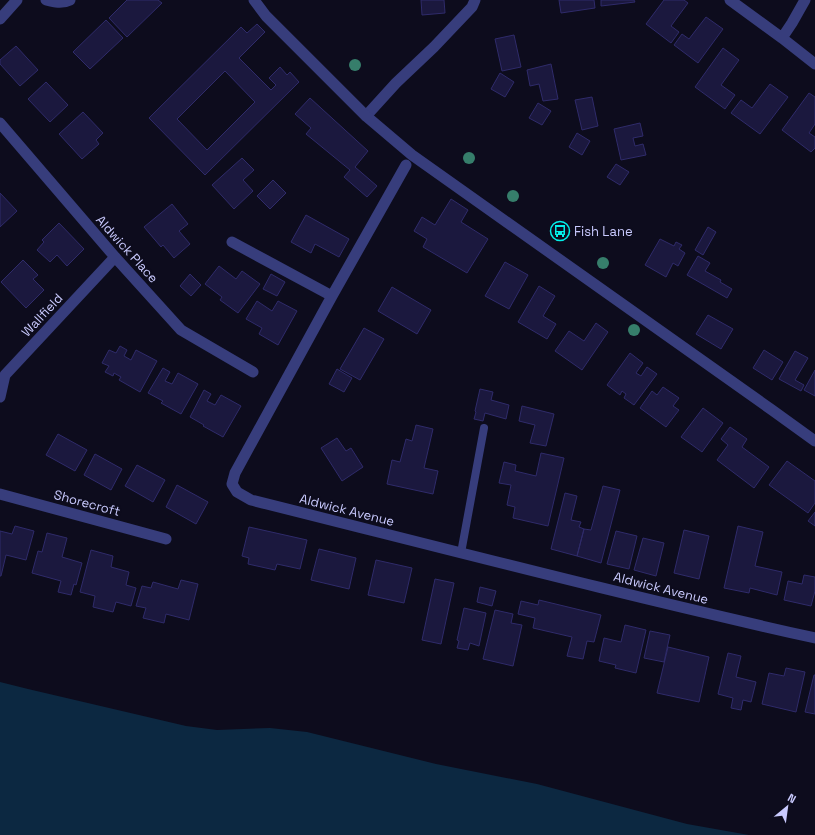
<svg xmlns="http://www.w3.org/2000/svg" width="815" height="835" viewBox="0 0 815 835" font-family="'Space Grotesk',sans-serif">
  <style>
    .water { fill: #0c2841 }
    .building { fill: #1b183e; stroke: #2f2b6a; fill-rule: evenodd }
    .lines { fill: none; stroke-linecap: round; stroke-linejoin: round }
    .service { stroke: #373d7c; stroke-width: 8 }
    .minor { stroke: #373d7c; stroke-width: 11 }
    .tertiary { stroke: #373d7c; stroke-width: 11 }
    .tree { fill: #367e6b }
    .labels { text-anchor: middle; dominant-baseline: central; stroke-width: 4; stroke-linejoin: round; paint-order: stroke }
    .poi-label { font-size: 13px; fill: #c9cafe; stroke: #0d0c1d; text-anchor: start }
    .street-label { font-size: 13px; fill: #c9cafe; stroke: #0d0c1d }
  </style>
  <rect width="100%" height="100%" fill="#0d0c1d"/>
  <path class="water" d="M0,682L28,689L186,726L217,730L270,728L307,732L436,764L537,784L687,824L749,835H0Z"/>
  <path class="building" d="M127,0H158L162,3L127,37L109,18Z
    M421,0H444L445,13L422,15Z
    M559,0H594L595,8L561,13Z
    M601,0H634L635,2L601,6Z
    M664,0H684L688,3L671,26L679,32L671,43L646,24Z
    M706,17L723,29L698,63L674,45L682,34L689,39Z
    M106,20L123,38L90,69L73,52Z
    M257,24L265,32L239,58L271,90L276,85L269,78L280,67L287,75L290,72L299,82L205,175L149,118L241,27L247,33ZM225,71L255,102L207,150L177,119Z
    M514,35L521,67L502,71L495,39Z
    M16,46L38,70L20,86L0,64V60Z
    M723,48L739,60L721,85L735,95L725,109L695,87Z
    M551,64L558,99L543,101L539,84L530,86L527,70Z
    M500,73L514,82L505,97L491,89Z
    M46,82L68,105L50,122L28,99Z
    M770,84L788,97L760,134L731,113L741,100L752,108Z
    M809,93L815,97V124L809,133L815,137V148L811,152L782,130Z
    M592,97L598,126L582,130L575,100Z
    M310,98L368,151L355,167L377,186L367,197L344,177L350,170L306,134L311,128L295,114Z
    M538,103L551,111L542,125L529,118Z
    M83,112L103,133L96,140L99,144L82,159L59,134Z
    M640,123L643,136L633,138L635,146L643,144L646,155L621,160L614,129Z
    M577,133L590,141L582,155L569,147Z
    M242,158L254,170L243,180L253,191L234,209L212,185Z
    M616,164L629,172L620,185L607,177Z
    M273,180L286,193L270,209L257,196Z
    M0,193L17,211L0,227Z
    M451,199L468,210L461,222L488,239L467,273L423,247L427,239L414,231L422,217L435,225Z
    M172,204L188,224L179,231L190,244L174,258L163,245L161,247L144,227Z
    M306,215L349,239L339,257L315,244L311,253L291,242Z
    M59,223L84,249L67,266L57,255L50,262L37,250L44,242L42,240Z
    M708,227L716,232L703,255L695,250Z
    M660,239L674,246L676,242L682,245L679,249L685,253L678,266L673,263L666,277L645,265Z
    M698,256L710,263L705,271L721,280L720,282L732,289L727,298L687,275Z
    M23,260L38,275L33,279L44,290L26,308L1,282Z
    M505,262L528,275L509,309L485,296Z
    M219,266L236,279L242,271L260,284L238,313L220,300L222,297L205,284Z
    M190,274L201,285L191,296L180,286Z
    M271,274L285,282L277,296L263,289Z
    M539,286L555,296L543,316L556,324L547,339L518,322Z
    M392,287L431,310L417,334L378,311Z
    M257,301L272,311L278,301L297,311L278,345L259,334L262,328L246,319Z
    M708,315L733,329L721,349L696,334Z
    M596,323L608,332L582,370L555,351L569,331L584,341Z
    M364,328L384,339L360,380L340,369Z
    M120,346L127,350L124,356L131,360L136,350L157,361L140,392L119,380L121,377L114,373L113,376L105,372L109,366L102,363L109,350L116,353Z
    M764,350L783,362L772,380L753,368Z
    M795,351L808,358L795,380L804,385L801,391L779,379Z
    M630,353L643,363L636,373L641,376L647,367L657,374L634,405L624,398L626,394L622,391L620,395L607,385Z
    M163,368L170,372L165,381L172,384L178,373L198,384L181,414L161,403L163,401L148,393Z
    M337,369L352,378L344,392L329,384Z
    M815,370V396L804,390Z
    M663,387L679,398L673,406L679,410L666,427L640,408L652,391L657,395Z
    M480,389L493,392L491,400L509,405L506,419L485,413L483,421L474,419L476,412L475,411Z
    M204,390L211,394L207,401L215,405L221,395L241,406L223,437L203,426L204,425L190,417Z
    M522,406L554,414L546,446L530,443L535,425L519,421Z
    M703,408L723,423L702,452L681,437Z
    M416,425L433,429L424,468L438,471L433,494L387,484L392,460L400,462L406,439L412,441Z
    M730,427L747,439L742,447L769,467L754,488L717,460L728,445L721,439Z
    M58,434L87,450L75,471L46,455Z
    M337,438L346,451L351,448L363,467L342,481L321,448Z
    M541,453L564,458L548,526L513,518L515,507L507,505L511,485L499,483L504,462L516,465L515,471L536,476Z
    M95,454L122,469L111,490L84,475Z
    M787,461L815,481V503L808,513L769,485Z
    M137,465L165,480L153,502L125,486Z
    M177,485L208,502L196,524L166,507Z
    M603,486L620,490L601,563L577,556L584,529L591,530Z
    M565,493L577,496L571,520L581,522L579,527L584,529L577,556L551,549Z
    M815,512V526L808,521Z
    M15,526L34,531L26,560L6,555L1,576H0V531L12,534Z
    M738,526L763,532L755,566L782,572L777,595L750,588L749,593L724,588Z
    M249,527L307,540L300,569L277,564L275,570L248,564L249,558L242,556Z
    M684,530L709,536L699,579L674,573Z
    M616,531L637,536L629,569L607,564Z
    M47,533L67,538L62,557L82,563L76,585L74,584L71,595L58,592L61,581L32,573L38,551L42,552Z
    M643,538L664,543L656,576L634,570Z
    M319,549L356,558L349,589L311,580Z
    M91,550L113,556L111,567L129,572L126,585L136,588L131,606L116,602L113,612L93,607L95,596L80,592Z
    M376,560L412,568L404,603L368,595Z
    M804,575L815,577V591L811,606L784,600L788,581L802,584Z
    M435,579L454,583L441,644L422,640Z
    M181,580L198,584L189,620L166,614L164,623L143,618L146,608L136,606L142,586L151,588L153,582L178,589Z
    M480,587L496,591L492,606L477,602Z
    M539,600L601,615L594,642L587,641L583,659L567,656L572,637L533,628L535,618L518,614L521,601L538,605Z
    M464,608L486,613L479,646L470,643L468,650L457,648L459,641L457,640Z
    M495,610L513,614L511,623L522,625L513,666L483,659Z
    M625,625L646,630L636,673L615,668L616,665L599,661L604,638L621,642Z
    M650,631L670,635L664,662L644,658Z
    M668,647L709,657L699,702L657,693Z
    M728,653L741,656L736,677L756,682L751,702L743,700L741,710L731,708L733,698L718,694Z
    M786,668L805,672L796,712L762,704L769,673L784,676Z
    M814,675H815V714L805,712Z"/>
  <g class="lines">
    <path class="service" d="M461,553L484,428"/>
    <path class="minor" d="M46,0C54,2 62,4 70,0
      M730,0L782,38L815,64
      M0,19L17,0
      M782,38L792,23L805,0
      M366,116L396,83L434,47L472,7L475,0
      M0,123L115,257L181,330L253,372
      M406,165L332,296L235,473L232,484L237,492L251,500C439,547 626,596 815,638
      M232,242L332,296
      M0,397L5,375L115,257
      M0,494L166,539"/>
    <path class="tertiary" d="M254,0L266,16L366,116L412,155L772,410L815,441"/>
  </g>
  <g class="tree">
    <circle cx="355" cy="65" r="6"/>
    <circle cx="469" cy="158" r="6"/>
    <circle cx="513" cy="196" r="6"/>
    <circle cx="603" cy="263" r="6"/>
    <circle cx="634" cy="330" r="6"/>
  </g>
  <defs>
    <symbol id="bus-ring" viewBox="-11 -11 22 22"><circle r="9.5" fill="#0d0c1d" stroke="#03f0ea" stroke-width="1.5"/><path d="M-5-6H5V4H4V6H2V4H-2V6H-4V4H-5ZM-3.5-4V0h7V-4ZM-3.5 1.2v1.5H-2V1.2ZM2 1.2v1.5H3.5V1.2Z" fill="#03f0ea"/></symbol>
  </defs>
  <g fill-rule="evenodd">
    <use href="#bus-ring" x="549" y="220" width="22" height="22"/>
  </g>
  <g class="labels">
    <g class="poi-label">
      <text x="574" y="231">Fish Lane</text>
    </g>
    <g class="street-label">
      <text transform="translate(127 249) rotate(48)">Aldwick Place</text>
      <text transform="translate(42 315) rotate(-47)">Wallfield</text>
      <text transform="translate(87 503) rotate(15)">Shorecroft</text>
      <text transform="translate(347 510) rotate(14)">Aldwick Avenue</text>
      <text transform="translate(661 588) rotate(14)">Aldwick Avenue</text>
    </g>
  </g>
  <g transform="translate(787 807) rotate(29)" stroke="#0d0c1d" stroke-width="3" paint-order="stroke">
  <path d="M0-3L7 15L0 10L-7 15Z" fill="#c9cafe"/>
  <text y="-6" font-size="11" font-weight="bold" text-anchor="middle" fill="#c9cafe">N</text>
  </g>
</svg>
